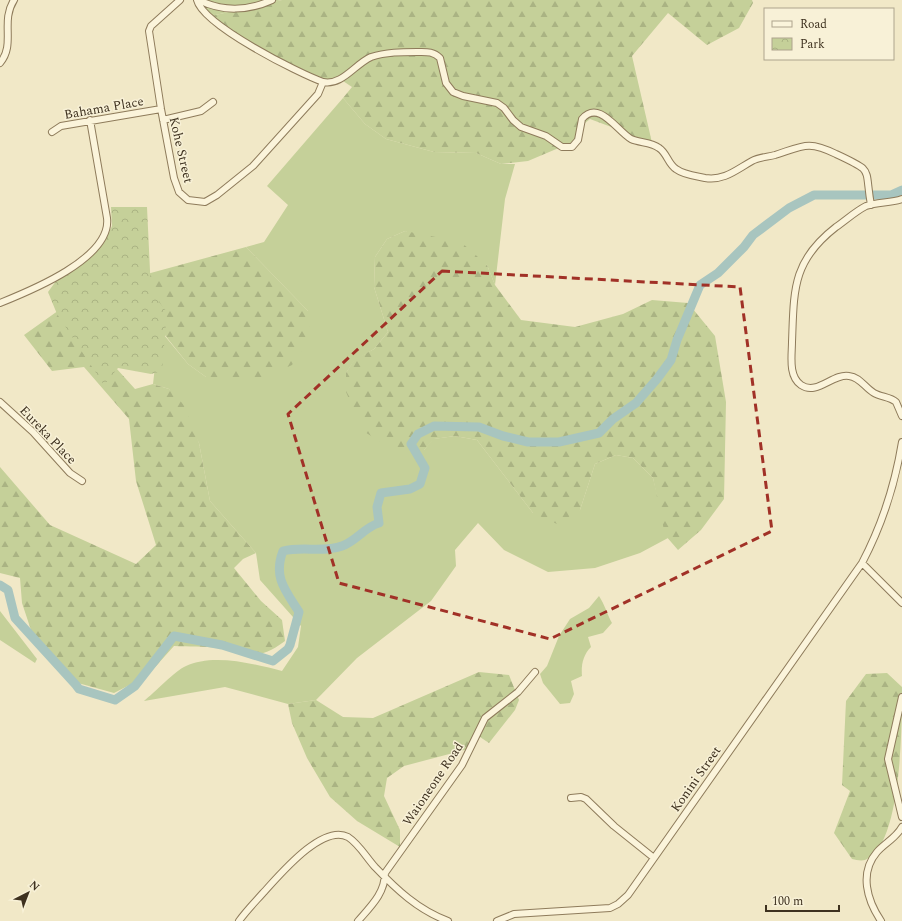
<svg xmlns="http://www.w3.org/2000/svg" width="902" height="921" viewBox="0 0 902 921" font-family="Spectral,serif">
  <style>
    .grass { fill: #c5d099 }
    .forest { fill: url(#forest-firs) }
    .park { fill: url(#park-crowns) }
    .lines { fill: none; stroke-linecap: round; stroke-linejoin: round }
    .river { stroke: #a8c5bf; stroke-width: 9 }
    .minor-casing { stroke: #8e7b5b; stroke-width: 8 }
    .minor { stroke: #fbf4db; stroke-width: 6 }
    .marked { fill: none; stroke: #a13127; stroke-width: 3; stroke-dasharray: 8 5; stroke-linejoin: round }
    .labels { text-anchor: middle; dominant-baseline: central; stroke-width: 3; stroke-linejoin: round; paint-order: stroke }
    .street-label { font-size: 13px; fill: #3e311f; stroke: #f8f1d7 }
  </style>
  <defs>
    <pattern id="forest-firs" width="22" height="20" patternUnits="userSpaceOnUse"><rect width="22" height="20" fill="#c5d099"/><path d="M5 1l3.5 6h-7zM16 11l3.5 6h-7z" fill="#aab383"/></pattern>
    <pattern id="park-crowns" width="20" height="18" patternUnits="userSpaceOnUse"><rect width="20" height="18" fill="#c5d099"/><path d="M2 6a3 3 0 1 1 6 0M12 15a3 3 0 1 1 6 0" fill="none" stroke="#aab383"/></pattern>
  </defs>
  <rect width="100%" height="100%" fill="#f1e8c7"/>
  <path class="grass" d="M196,0H282L211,16Z
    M343,98L365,124L386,139L434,152L476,153L501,164H515L505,199L495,285L487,265L405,231L387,239L375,257L374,287L388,332L374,349L354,361L346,373L424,450L433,439L455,436L477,440L533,513L580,510L595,464L616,455L633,458L653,478L668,538L640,553L595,568L548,572L504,550L478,523L455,550L456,566L431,601L357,658L316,700L288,704L225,687L144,701C154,693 176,670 186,666C213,653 255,664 282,671L298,647L301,626L260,580L256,553L210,501L199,443L169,389L153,384L158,341L164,335L188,364L206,377L308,311L246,247L264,242L288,205L267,186Z
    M599,596C605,605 607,614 612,623L603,633L588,637L591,647C583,655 581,665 582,676L571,681L574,694L570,703L560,704L543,683L540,674L547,666L559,636L570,619L589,608Z
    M0,611L37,659L35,663L0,640Z"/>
  <path class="forest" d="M282,0H752L753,3L739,28L707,45L668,13L632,56L653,147L614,128L590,119L585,123L577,137L566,150L561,147L528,161L501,164L476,153L434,152L386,139L365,124L343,98L352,87L340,79L325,82L249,45L211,16Z
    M405,231L461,242L487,265L495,285L521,320L575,327L623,314L652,300L688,303L715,336L726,402L724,499L701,530L678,550L665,535L653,478L633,458L616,455L595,464L580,510L557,524L533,513L477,440L455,436L434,439L424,450L401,454L363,431L346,392V373L354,360L374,349L388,332L374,287L375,257L387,239Z
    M246,247L308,311L310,338L292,365L266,377L226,381L206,377L188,364L156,324L147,274Z
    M62,308L135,389L153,384L169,389L184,405L199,443L210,501L256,553L243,559L234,568L261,601L282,620L285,641C254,664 250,651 218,648C204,646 189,647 174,646L147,676L114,693L78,683L35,642L22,603L20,578L0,573V467L50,525L136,564L156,545L136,481L129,419L84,367L52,371L24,335Z
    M479,672L509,675L519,700L515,710L489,743L480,737L472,748L404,766L387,778L384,796L400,830V847L357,821L330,797L307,758L292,723L288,704L316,700L343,717L373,718Z
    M887,673L902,687C902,726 902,846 865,860C861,861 856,860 852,859L834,833L850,791L842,785L846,701L866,674Z"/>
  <path class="park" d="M111,207H147L151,292L167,312L162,371L151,374L118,368L104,385L57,314L48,292L56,281L104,243L112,226Z"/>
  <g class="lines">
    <path class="river" d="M873,195H891L902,190
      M0,585L8,590L15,618L76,685L79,689L115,700L135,686L174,636L222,645L273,661L288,649L290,645L299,612C285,590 273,577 283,551C303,546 324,553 342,546C356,541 365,527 379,523L377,507L381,493L410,489L420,484L425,468L411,444L418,434L434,426L479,427L503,436L528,442H559L599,433L613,419L636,403L657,379L671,360L677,340L700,285L718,273L744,247L753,235L789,208L814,195H866"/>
    <defs>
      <path id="minor" d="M180,0L151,26L149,31L161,109L174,178L179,192L188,200L205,202L217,195L253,166L318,94L323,82
        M197,0C203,25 298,73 323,82C342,86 355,64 371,57C386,52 402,52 417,52C426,52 433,51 440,58L446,83L453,92L463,96L497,103L504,108L513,120L521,127L546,136L562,147H572L578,140L582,119C599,99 617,131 631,139C640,143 651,142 659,148C667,153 668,164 676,169C684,175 696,176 705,178C724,181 736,170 752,161C759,157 768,157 775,155C803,146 808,140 836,154C875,172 864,167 871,205
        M199,0C222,12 248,11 272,0
        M0,63C16,44 0,22 14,0
        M163,120L201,111L213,102
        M52,132L61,126L161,109
        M902,199C891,203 877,202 866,206C856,211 846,220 836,227C792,261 794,290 792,342C792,355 788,376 801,385C817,396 833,373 849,376C860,377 865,388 874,393C881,397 890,397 896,402L902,416
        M0,303C30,291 112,258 107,218L90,120
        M0,402L33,432L70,473L82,481
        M862,563L902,603
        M902,697L888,759L902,817
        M571,798L581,797L586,799L614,826L654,858
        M239,921C246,911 255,902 263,893C278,877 322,823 348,837C359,844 366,857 375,867C396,889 418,910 448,921
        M358,921C371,906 385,893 385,873L462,765L485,718L518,692L535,672
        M497,921L514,914L610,908L618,904L628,895L862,563C882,525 895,485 902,442
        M881,921C867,900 859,873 877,852C885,843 896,838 902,827"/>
    </defs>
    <use href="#minor" class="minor-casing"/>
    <use href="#minor" class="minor"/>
  </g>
  <path class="marked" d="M442,271L740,287L772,531L550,639L339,583L288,414Z"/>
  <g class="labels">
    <g class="street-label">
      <text transform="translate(104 108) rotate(-10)">Bahama Place</text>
      <text transform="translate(181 150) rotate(77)">Kohe Street</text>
      <text transform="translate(48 435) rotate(46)">Eureka Place</text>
      <text transform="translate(696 779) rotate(-55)">Konini Street</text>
      <text transform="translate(433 784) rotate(-56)">Waioneone Road</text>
    </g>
  </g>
  <rect x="764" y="8" width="130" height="52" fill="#f8f1d7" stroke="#aea48d"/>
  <rect x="772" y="21" width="20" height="6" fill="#fbf4db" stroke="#aea48d"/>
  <text x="800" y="28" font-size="12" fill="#3e311f">Road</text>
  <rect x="772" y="38" width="20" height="12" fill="url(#park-crowns)" stroke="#aea48d"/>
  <text x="800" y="48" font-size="12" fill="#3e311f">Park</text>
  <g transform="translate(28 893) rotate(42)" stroke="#f8f1d7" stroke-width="3" paint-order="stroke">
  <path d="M0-3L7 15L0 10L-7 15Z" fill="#3e311f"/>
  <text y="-6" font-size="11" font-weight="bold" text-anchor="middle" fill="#3e311f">N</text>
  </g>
  <path d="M766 905v6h73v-6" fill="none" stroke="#3e311f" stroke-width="2"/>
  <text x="772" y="905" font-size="12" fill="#3e311f" stroke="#f8f1d7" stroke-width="3" paint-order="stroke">100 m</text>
</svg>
